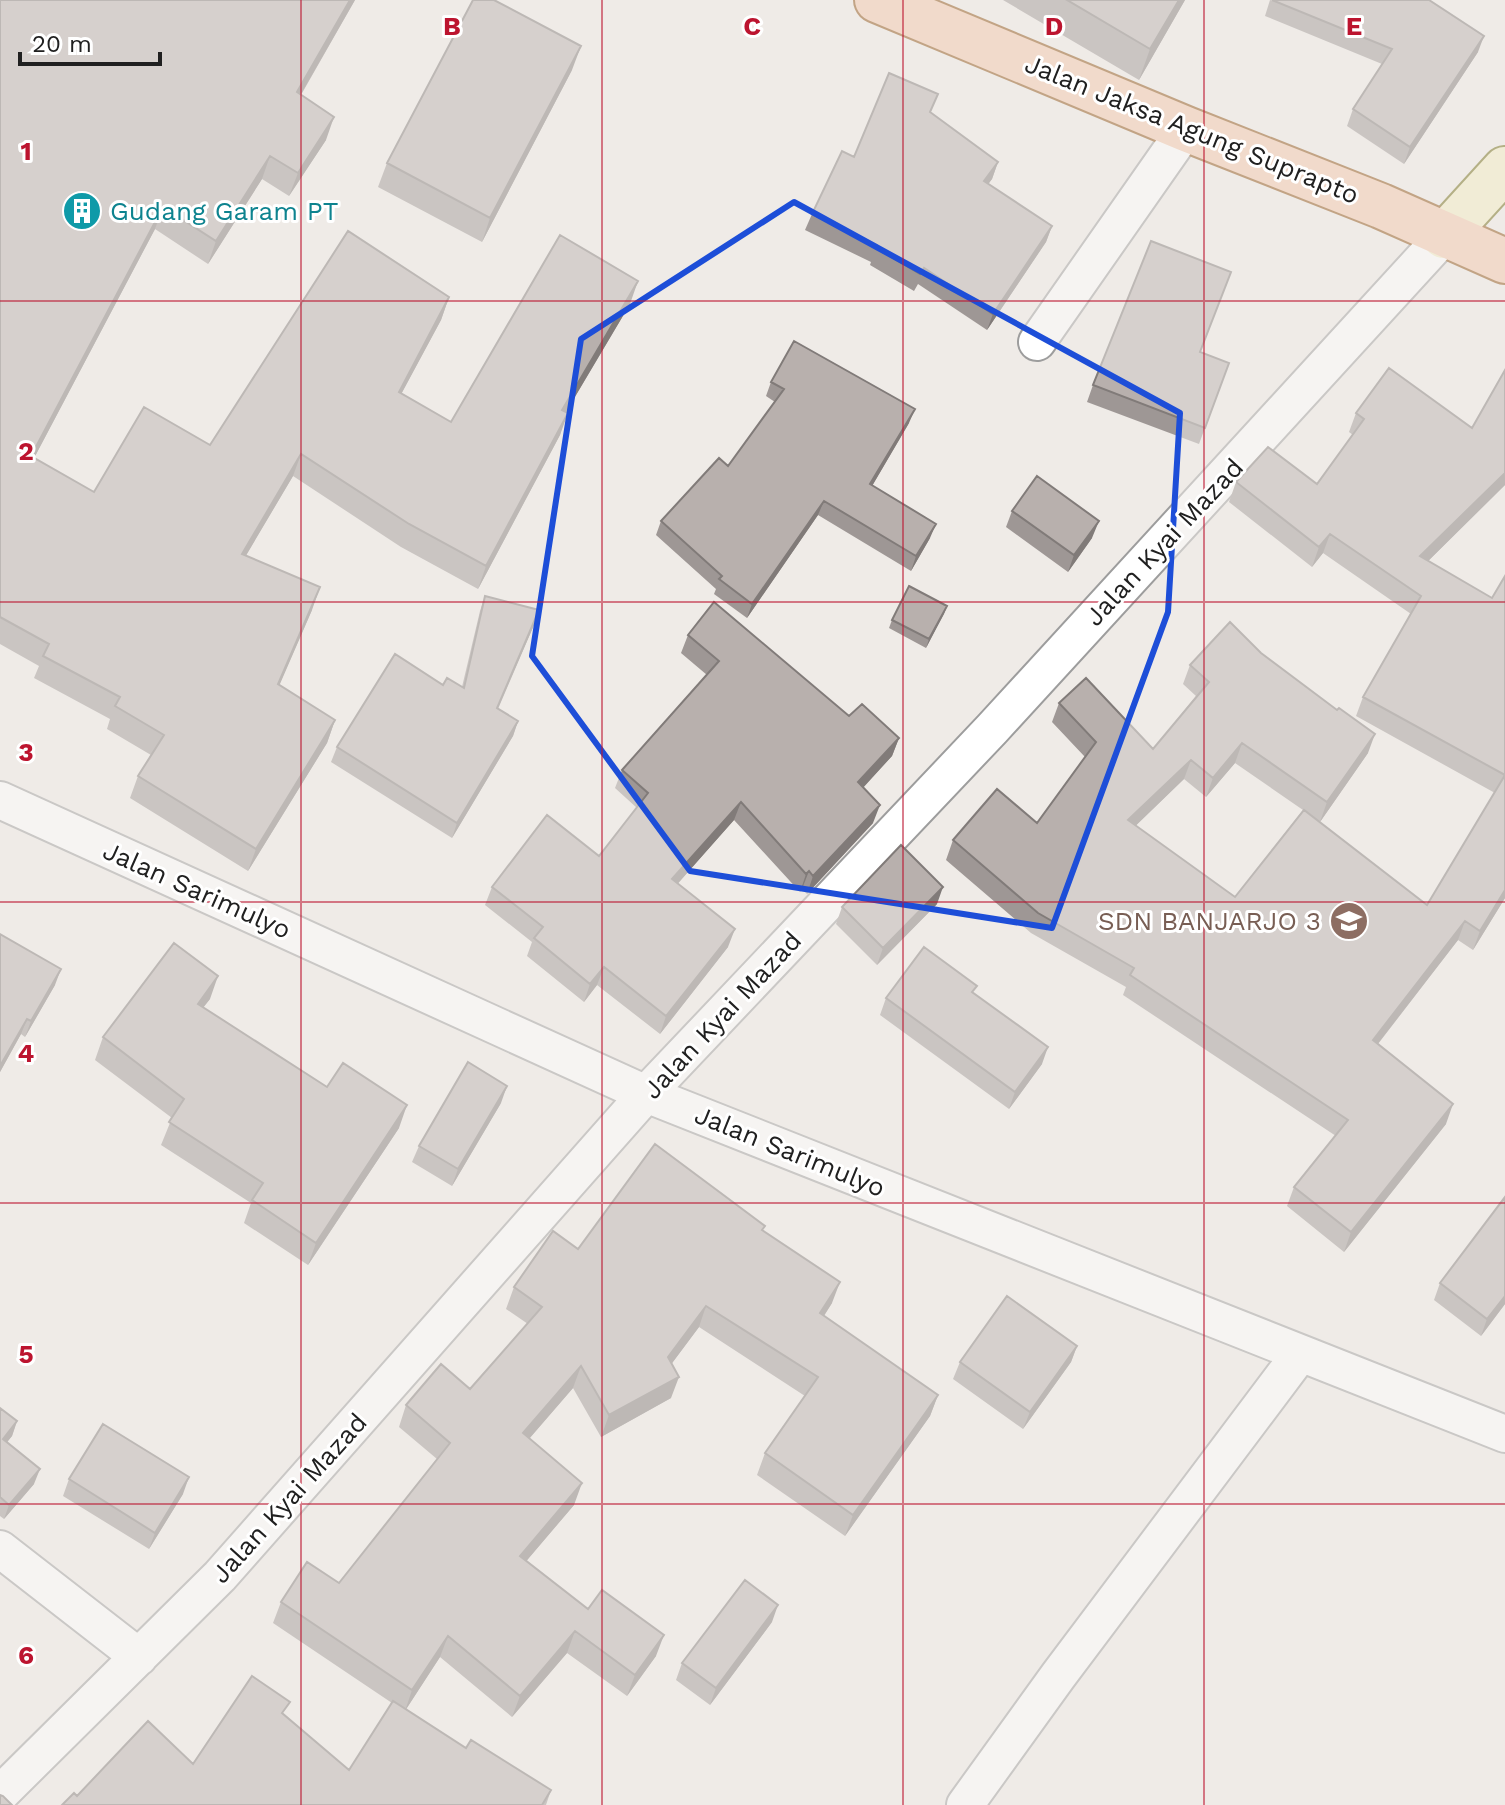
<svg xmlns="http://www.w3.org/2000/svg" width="1505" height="1805" viewBox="0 0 1505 1805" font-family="'Work Sans',sans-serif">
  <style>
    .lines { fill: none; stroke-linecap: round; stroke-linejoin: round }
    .street-casing { stroke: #9d9d9d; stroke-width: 40 }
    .secondary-casing { stroke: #6e6810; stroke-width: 48 }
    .primary-casing { stroke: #8d4e0f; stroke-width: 48 }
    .street { stroke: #fff; stroke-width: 36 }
    .secondary { stroke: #f4eec1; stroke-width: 44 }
    .primary { stroke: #f3c6a8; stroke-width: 44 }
    .wall { fill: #9e9795; fill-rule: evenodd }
    .shaded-wall { fill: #817b79 }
    .building { fill: #b8b0ad; stroke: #817b79; stroke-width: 2 }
    .marked { fill: none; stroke: #1d4ed8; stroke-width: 6; stroke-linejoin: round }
    .grid { fill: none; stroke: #bc142f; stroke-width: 2; stroke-opacity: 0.55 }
    .labels { text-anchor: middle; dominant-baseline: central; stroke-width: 6; stroke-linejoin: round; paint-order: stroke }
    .street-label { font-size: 26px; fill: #202020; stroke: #fff }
    .culture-label { font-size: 26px; fill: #0d838f; stroke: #fff; text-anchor: start }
    .education-label { font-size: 26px; fill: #785e54; stroke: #fff; text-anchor: end }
    .grid-label { font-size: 26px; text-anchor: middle; font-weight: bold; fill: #bc142f; stroke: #fff; stroke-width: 6; stroke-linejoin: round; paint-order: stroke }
  </style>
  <rect width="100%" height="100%" fill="#efebe7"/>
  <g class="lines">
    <defs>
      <path id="street" d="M1037,342L1186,129
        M0,800L646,1094L1505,1434
        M0,1549L139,1657
        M0,1794L220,1576L646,1094L992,729L1444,236
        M965,1805L1058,1676L1300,1354"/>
      <path id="secondary" d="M1444,236L1505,169"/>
      <path id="primary" d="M877,0L1186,129L1381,206L1505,261"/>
    </defs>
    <use href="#street" class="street-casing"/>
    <use href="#secondary" class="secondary-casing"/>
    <use href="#primary" class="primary-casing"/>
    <use href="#street" class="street"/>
    <use href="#secondary" class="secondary"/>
    <use href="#primary" class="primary"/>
  </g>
  <path class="wall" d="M0,0H355L301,95L326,140L289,196L262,179L208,264L155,229L34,458L94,492L210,445L449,297L441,320L401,394L451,422L630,304L566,412L560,435L478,589L401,547L293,476L246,555L312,610L279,685L335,720L327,743L248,871L130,798L138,776L151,755L107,729L110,719L34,678L39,666L0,644Z
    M1003,0H1185L1139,80Z
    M1270,0L1478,52L1404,164L1347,126L1353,109L1382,64L1265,16Z
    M572,70L482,242L378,187L387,163Z
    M931,113L998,162L992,179L988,184L1052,226L1046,242L987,330L918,284L914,291L870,265L871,262L805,230L812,214L854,157Z
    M1200,352L1229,363L1199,444L1087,402L1093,385Z
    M1505,370V485L1428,561L1492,598L1505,576V898L1473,950L1458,940L1378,1044L1446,1124L1344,1252L1287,1206L1294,1187L1336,1136L1123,995L1126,987L1031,933L946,860L953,840L1037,823L1085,757L1052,722L1059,703L1153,749L1196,696L1183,684L1190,665L1368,753L1320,822L1427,905L1495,793L1356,716L1363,697L1411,614L1323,553L1312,567L1229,502L1236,482L1317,484L1353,435L1349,432L1356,413L1472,428ZM1235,763L1303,810L1235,897L1135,826L1184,779L1206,797Z
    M771,382L909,423L872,486L930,538L911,571L818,515L747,618L714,594L716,589L656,535L661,521L728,466L775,402L766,396Z
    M1012,511L1092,538L1068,572L1006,527Z
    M485,596L534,625L498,709L518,721L513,736L452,838L331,762L337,747L443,685L462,687L480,611Z
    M947,606L926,648L889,628L892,620Z
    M688,635L849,716L899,738L892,756L863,787L873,823L807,894L802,889L800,892L734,820L678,883L728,947L660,1034L597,985L584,1002L527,956L532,942L485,905L492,887L599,856L637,808L615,788L622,770L707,675L681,653Z
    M937,904L877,965L836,924L842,907Z
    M0,934L55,985L25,1037L21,1034L0,1072Z
    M974,993L1042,1064L1009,1109L880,1015L886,998Z
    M210,999L203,1007L327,1087L399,1128L308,1265L244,1223L251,1203L161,1145L172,1118L95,1060L103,1037Z
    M501,1103L452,1186L412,1162L419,1146Z
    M764,1231L832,1303L824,1316L938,1395L930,1416L845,1536L757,1475L765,1453L805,1396L699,1327L672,1363L671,1398L601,1437L573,1388L529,1439L574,1505L526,1561L588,1609L656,1656L627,1696L567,1653L512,1717L440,1657L406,1709L466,1748L551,1790L546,1805H62L77,1796L193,1764L285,1715L349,1770L392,1703L273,1623L281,1602L339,1583L437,1459L399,1427L406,1405L470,1389L528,1324L506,1309L514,1287L578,1249Z
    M1440,1283L1505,1304L1481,1336L1434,1300Z
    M1077,1346L1071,1362L1023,1429L953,1379L960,1362Z
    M0,1408L17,1421L12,1436L7,1442L34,1484L4,1519L0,1516Z
    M69,1479L183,1494L149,1549L63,1496Z
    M772,1622L710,1705L676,1680L682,1663Z"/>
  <path class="shaded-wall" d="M350,0H355L289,115L297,92Z
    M1179,0H1185L1139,80L1150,49Z
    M1484,36L1478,52L1404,164L1410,147Z
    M581,46L572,70L482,242L490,218Z
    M334,117L326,140L289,196L298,173Z
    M270,156L262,179L208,264L216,241Z
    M998,162L992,179L978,198L984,181Z
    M163,207L155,229L23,479L31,456Z
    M1052,226L1046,242L987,330L993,314Z
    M638,281L630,304L554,432L562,410Z
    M449,297L441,320L390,415L399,392Z
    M915,409L909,423L865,498L870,484Z
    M568,413L560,435L478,589L486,566Z
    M301,454L293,476L234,576L242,554Z
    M1505,473V485L1413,576L1420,556Z
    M824,501L818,515L747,618L752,604Z
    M1099,521L1092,538L1068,572L1074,555Z
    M936,524L930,538L911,571L916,556Z
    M1330,534L1323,553L1312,567L1319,547Z
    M320,587L312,610L270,707L278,684Z
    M947,606L944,614L926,648L929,639Z
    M539,610L534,625L491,723L497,708Z
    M335,720L327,743L248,871L256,849Z
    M518,721L513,736L452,838L457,823Z
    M1375,734L1368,753L1320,822L1327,802Z
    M899,738L892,756L852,800L858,782Z
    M1242,743L1235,763L1206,797L1213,778Z
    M1191,760L1184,779L1121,840L1128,820Z
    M741,802L734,820L666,897L672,879Z
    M880,805L873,823L807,894L813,876Z
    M809,871L802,889L800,892L806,874Z
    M943,887L937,904L877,965L883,948Z
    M1505,890V898L1473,950L1480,931Z
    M1465,921L1458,940L1366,1059L1373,1040Z
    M735,929L728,947L660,1034L666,1016Z
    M604,967L597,985L584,1002L590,984Z
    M61,969L55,985L25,1037L31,1021Z
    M218,976L210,999L189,1026L198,1004Z
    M27,1019L21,1034L0,1072V1066Z
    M1048,1047L1042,1064L1009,1109L1015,1092Z
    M507,1086L501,1103L452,1186L458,1169Z
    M1453,1104L1446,1124L1344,1252L1351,1232Z
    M407,1105L399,1128L308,1265L316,1243Z
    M840,1282L832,1303L812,1334L820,1313Z
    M1505,1296V1304L1481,1336L1487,1319Z
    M706,1306L699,1327L661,1378L668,1357Z
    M1077,1346L1071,1362L1023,1429L1030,1412Z
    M581,1366L573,1388L515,1455L523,1433Z
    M679,1377L671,1398L601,1437L609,1415Z
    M938,1395L930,1416L845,1536L853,1515Z
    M17,1421L12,1436L0,1451L3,1439Z
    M40,1469L34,1484L4,1519L9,1505Z
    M189,1477L183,1494L149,1549L155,1533Z
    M582,1483L574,1505L512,1578L520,1556Z
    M778,1605L772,1622L710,1705L716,1688Z
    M575,1631L567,1653L512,1717L520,1696Z
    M664,1635L656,1656L627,1696L635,1675Z
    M448,1636L440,1657L405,1711L412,1690Z"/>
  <path class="building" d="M0,0H350L297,92L334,117L298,173L270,156L216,241L163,207L31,456L94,492L144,407L210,445L348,231L449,297L399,392L451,422L560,235L638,281L562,410L568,413L486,566L409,524L301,454L242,554L320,587L278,684L335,720L256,849L138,776L164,735L115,706L120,697L43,656L49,644L0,617Z
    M473,0H494L581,46L490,218L387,163Z
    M1067,0H1179L1150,49Z
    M1272,0H1429L1484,36L1410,147L1353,109L1392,49Z
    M889,73L938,94L930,112L998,162L984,181L1052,226L993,314L924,268L920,274L876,248L877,245L812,214L842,151L854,157Z
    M1151,241L1231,272L1200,352L1229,363L1205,428L1093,385Z
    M794,341L915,409L870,484L936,524L916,556L824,501L752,604L719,579L722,576L661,521L719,458L728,466L784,389L771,382Z
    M1389,368L1472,428L1505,370V473L1420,556L1492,598L1505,576V775L1363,697L1421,596L1330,534L1319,547L1236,482L1268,447L1317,484L1364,419L1356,413Z
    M1037,476L1099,521L1074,555L1012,511Z
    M909,586L947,606L929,639L892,620Z
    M485,596L539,610L497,708L518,721L457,823L337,747L395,654L443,685L447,678L464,688Z
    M714,602L849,716L862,704L899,738L858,782L880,805L813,876L809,871L806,874L741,802L672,879L735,929L666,1016L604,967L590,984L534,938L543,927L492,887L547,815L599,856L648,793L622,770L719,661L688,635Z
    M1230,622L1261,653L1337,710L1339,708L1375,734L1327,802L1242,743L1213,778L1191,760L1128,820L1235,897L1304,810L1427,905L1505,775V890L1480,931L1465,921L1373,1040L1453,1104L1351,1232L1294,1187L1348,1120L1130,975L1134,968L1038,913L953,840L997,789L1037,823L1096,742L1059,703L1086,678L1153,749L1209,682L1190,665Z
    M901,845L943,887L883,948L842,907Z
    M0,934L61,969L31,1021L27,1019L0,1066Z
    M174,943L218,976L198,1004L327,1087L343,1063L407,1105L316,1243L252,1200L263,1183L169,1122L184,1099L103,1037Z
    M924,947L977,986L972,992L1048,1047L1015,1092L886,998Z
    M468,1062L507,1086L458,1169L419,1146Z
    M655,1144L765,1226L762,1230L840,1282L820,1313L938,1395L853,1515L765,1453L818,1377L706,1306L668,1357L679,1377L609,1415L581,1366L523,1433L582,1483L520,1556L588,1609L602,1590L664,1635L635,1675L575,1631L520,1696L448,1636L412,1690L281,1602L307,1562L339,1583L450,1443L406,1405L441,1364L470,1389L542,1307L514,1287L553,1231L578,1249Z
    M1505,1197V1296L1487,1319L1440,1283Z
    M1007,1296L1077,1346L1030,1412L960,1362Z
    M0,1408L17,1421L3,1439L40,1469L9,1505L0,1497Z
    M103,1424L189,1477L155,1533L69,1479Z
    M745,1580L778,1605L716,1688L682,1663Z
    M252,1676L290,1702L282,1713L349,1770L393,1701L466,1748L471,1740L551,1790L542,1805H62L74,1793L77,1796L148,1721L193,1764Z
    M0,1795L3,1796L12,1805H0Z"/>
  <path d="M0 0H1505V1805H0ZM794,202L1180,413L1168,612L1052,928L690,871L532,656L581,339Z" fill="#efebe7" fill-opacity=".55" fill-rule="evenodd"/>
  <path class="marked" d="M794,202L1180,413L1168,612L1052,928L690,871L532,656L581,339Z"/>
  <path class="grid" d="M301,0V1805M602,0V1805M903,0V1805M1204,0V1805M0,301H1505M0,602H1505M0,902H1505M0,1203H1505M0,1504H1505"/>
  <defs>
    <symbol id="building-disc" viewBox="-11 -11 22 22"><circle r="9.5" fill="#0f9aa8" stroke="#fff"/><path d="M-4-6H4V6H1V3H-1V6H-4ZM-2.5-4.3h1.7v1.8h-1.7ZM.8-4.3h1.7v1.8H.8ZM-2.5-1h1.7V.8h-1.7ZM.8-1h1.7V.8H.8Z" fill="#fff"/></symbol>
    <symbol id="school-disc" viewBox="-11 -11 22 22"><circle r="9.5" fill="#8d6e63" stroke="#fff"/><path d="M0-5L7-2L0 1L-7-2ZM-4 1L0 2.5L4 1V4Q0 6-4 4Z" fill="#fff"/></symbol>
  </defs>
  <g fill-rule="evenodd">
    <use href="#building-disc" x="60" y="189" width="44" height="44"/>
    <use href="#school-disc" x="1327" y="899" width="44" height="44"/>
  </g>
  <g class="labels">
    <g class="street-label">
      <text transform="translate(1192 129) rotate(22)">Jalan Jaksa Agung Suprapto</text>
      <text transform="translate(1164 542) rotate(-47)">Jalan Kyai Mazad</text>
      <text transform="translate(197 890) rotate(24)">Jalan Sarimulyo</text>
      <text transform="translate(722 1015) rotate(-47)">Jalan Kyai Mazad</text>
      <text transform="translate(790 1151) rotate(22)">Jalan Sarimulyo</text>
      <text transform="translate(289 1498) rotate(-48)">Jalan Kyai Mazad</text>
    </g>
    <g class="culture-label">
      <text x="110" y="211">Gudang Garam PT</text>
    </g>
    <g class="education-label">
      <text x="1321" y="921">SDN BANJARJO 3</text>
    </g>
  </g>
  <g class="grid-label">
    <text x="452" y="35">B</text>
    <text x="752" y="35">C</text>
    <text x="1054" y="35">D</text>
    <text x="1354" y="35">E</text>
    <text x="26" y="160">1</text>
    <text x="26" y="460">2</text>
    <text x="26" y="761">3</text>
    <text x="26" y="1062">4</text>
    <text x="26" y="1363">5</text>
    <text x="26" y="1664">6</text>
  </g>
  <path d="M20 52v12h140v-12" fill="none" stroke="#202020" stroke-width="4"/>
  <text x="32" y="52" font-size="24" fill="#202020" stroke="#ffffff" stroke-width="6" paint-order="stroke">20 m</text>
</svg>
